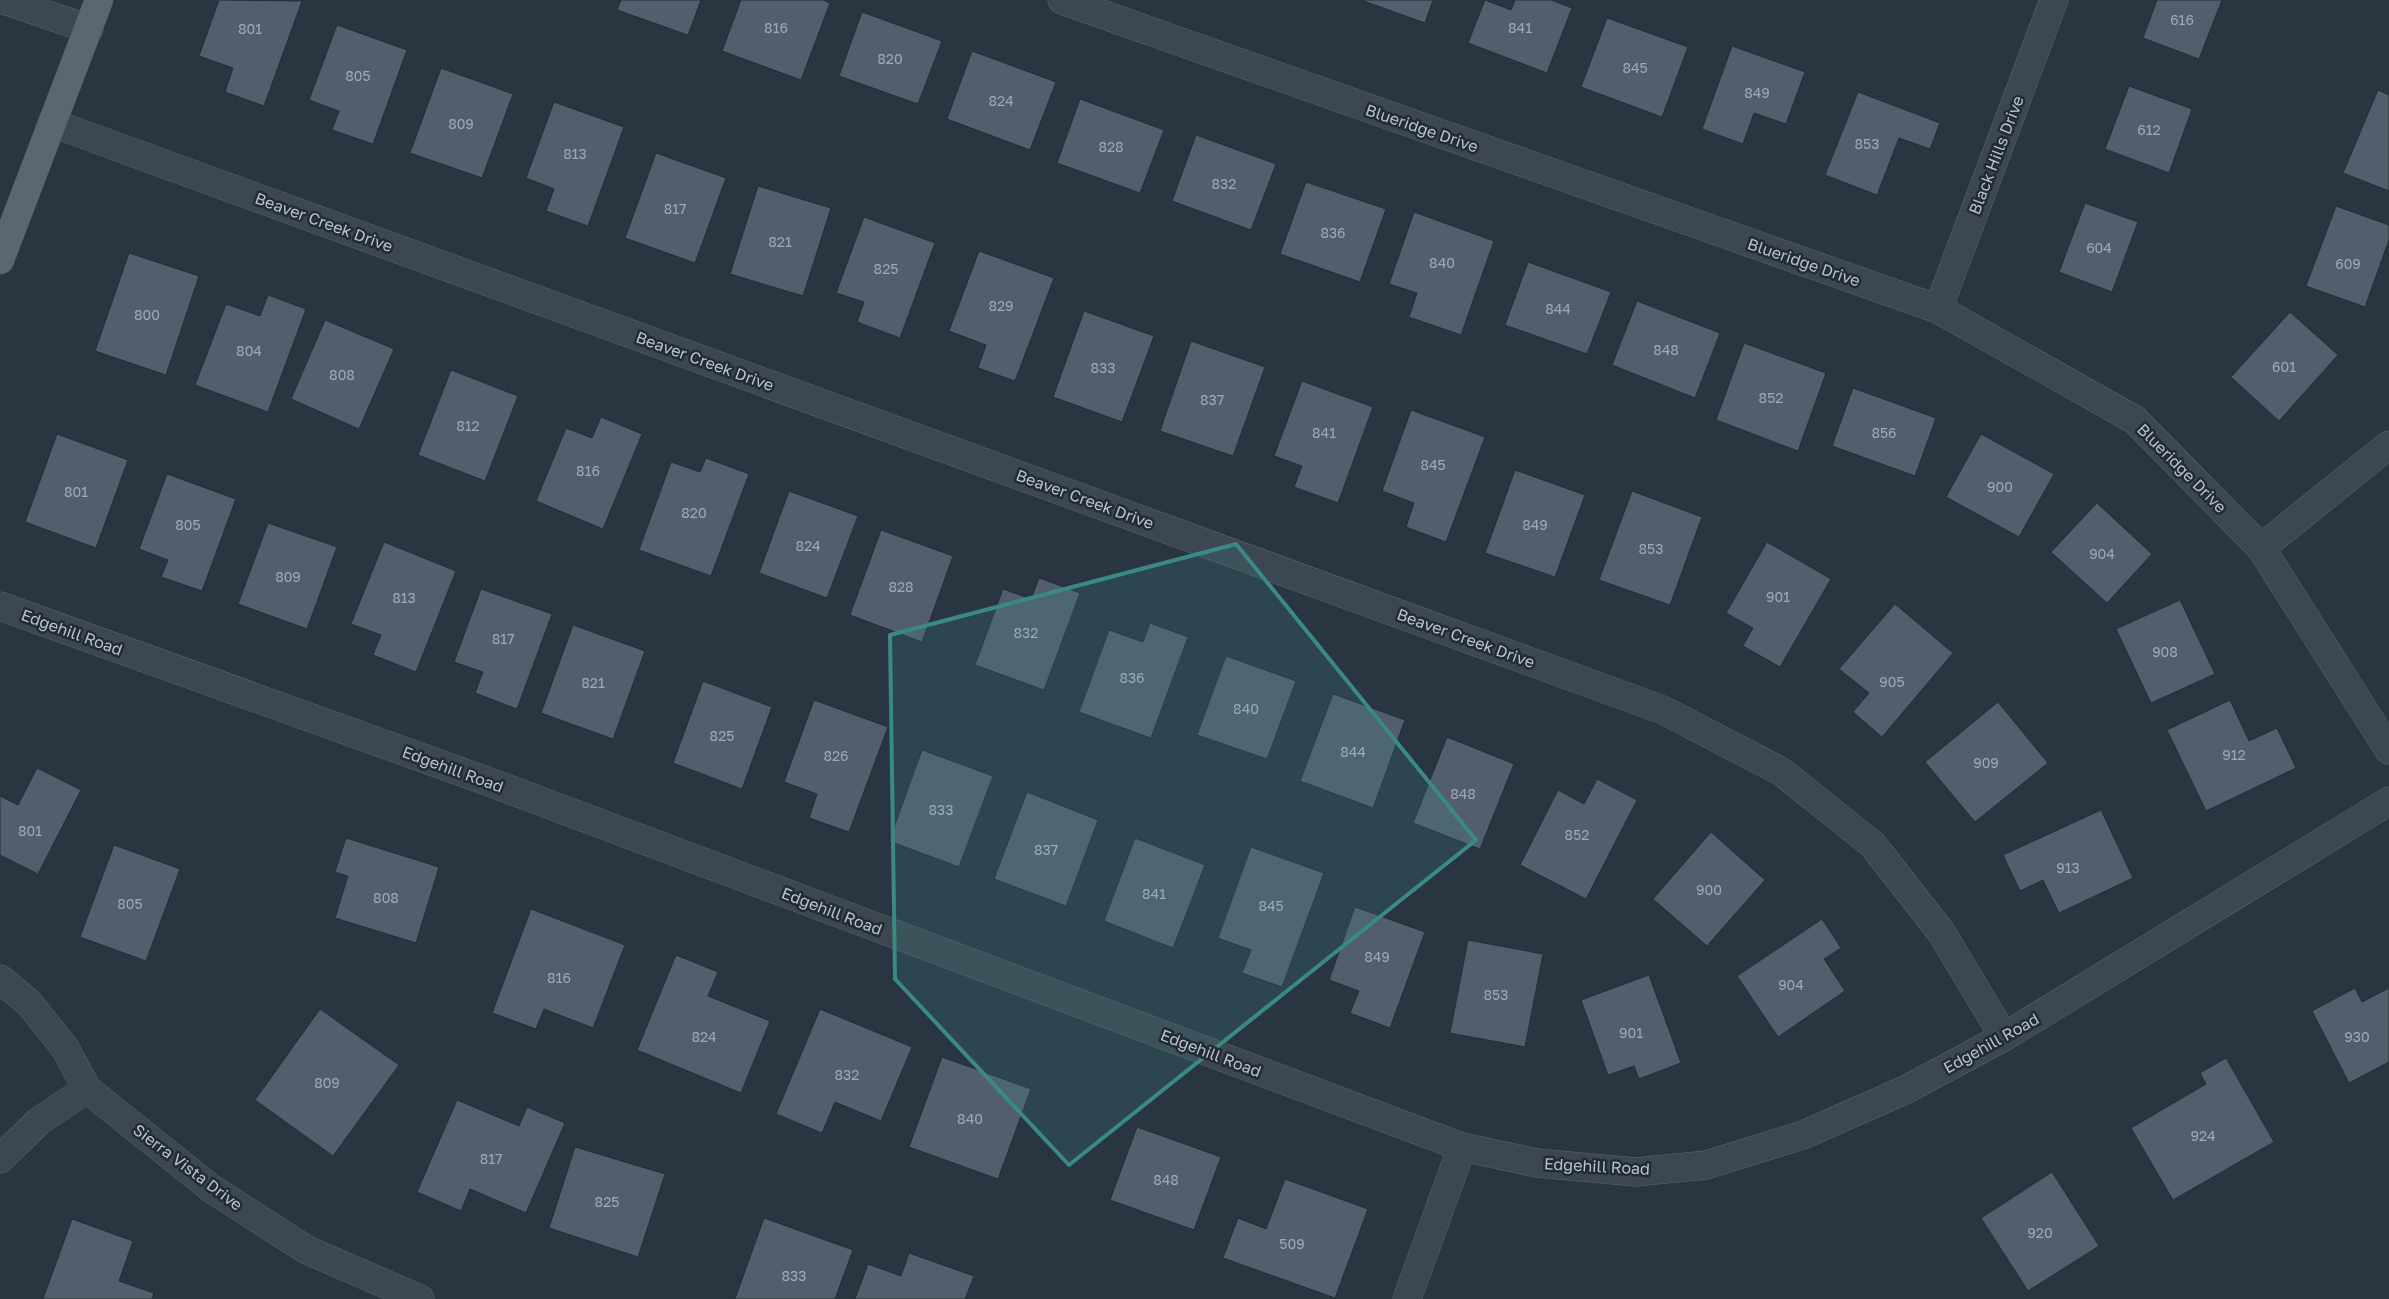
<svg xmlns="http://www.w3.org/2000/svg" width="2389" height="1299" viewBox="0 0 2389 1299" font-family="'Golos Text',sans-serif">
  <style>
    .building { fill: #525e6b; stroke: #232e38 }
    .lines { fill: none; stroke-linecap: round; stroke-linejoin: round }
    .minor-casing { stroke: #5b656e; stroke-width: 29 }
    .major-casing { stroke: #46505a; stroke-width: 29 }
    .minor { stroke: #3d4751; stroke-width: 28 }
    .major { stroke: #5b6670; stroke-width: 28 }
    .marked { fill: #3a8985; fill-opacity: 0.2; stroke: #3a8985; stroke-width: 4; stroke-linejoin: round }
    .labels { text-anchor: middle; dominant-baseline: central; stroke-width: 5; stroke-linejoin: round; paint-order: stroke }
    .number-label { font-size: 14px; fill: #a0a9b3 }
    .street-label { font-size: 16px; fill: #bac2cb; stroke: #212c36 }
  </style>
  <rect width="100%" height="100%" fill="#293541"/>
  <path class="building" d="M219,0L302,1L264,106L225,92L233,68L199,56Z
    M621,0H701L688,35L617,10Z
    M741,0H823L830,3L801,80L722,51Z
    M1361,0H1433L1425,23Z
    M1485,0L1511,10L1515,0H1551L1572,8L1547,73L1468,43Z
    M2157,0H2222L2199,59L2143,38Z
    M862,12L942,41L918,104L839,76Z
    M1607,18L1688,47L1662,117L1581,87Z
    M337,25L407,50L373,144L332,130L339,111L309,100Z
    M1732,46L1805,72L1786,124L1754,113L1743,144L1702,129Z
    M972,51L1056,82L1030,150L947,119Z
    M441,68L513,94L482,178L410,153Z
    M2129,86L2192,109L2169,173L2105,149Z
    M2378,90L2389,95V191L2343,173Z
    M1858,92L1940,123L1930,149L1899,138L1877,195L1825,175Z
    M1080,99L1164,130L1140,193L1057,163Z
    M554,102L624,127L588,226L546,211L554,189L526,178Z
    M1196,135L1276,164L1251,230L1172,201Z
    M656,153L726,178L695,263L625,238Z
    M1306,182L1386,209L1360,282L1280,254Z
    M758,186L831,208L803,296L730,274Z
    M2085,203L2138,222L2112,292L2059,272Z
    M2336,206L2389,225V240L2365,307L2306,286Z
    M1414,212L1494,241L1461,335L1409,317L1417,293L1389,284Z
    M864,217L935,243L900,338L857,322L864,302L836,293Z
    M979,251L1054,278L1015,381L978,368L986,345L949,331Z
    M129,253L199,276L166,375L95,351Z
    M1528,262L1611,292L1587,354L1505,325Z
    M268,295L306,309L268,412L195,385L226,304L260,316Z
    M1637,301L1720,333L1695,398L1612,365Z
    M1084,311L1154,336L1122,422L1053,397Z
    M2290,312L2338,355L2279,421L2231,377Z
    M325,320L394,349L359,429L291,399Z
    M1191,341L1265,367L1233,456L1160,431Z
    M1744,343L1826,373L1798,451L1716,420Z
    M451,370L518,396L485,481L418,455Z
    M1302,381L1373,407L1338,503L1294,487L1302,466L1274,456Z
    M1853,388L1936,418L1915,476L1832,446Z
    M1411,410L1485,437L1446,542L1406,527L1414,503L1382,491Z
    M601,417L642,434L603,529L536,501L566,428L592,438Z
    M57,434L128,460L96,548L25,522Z
    M1981,434L2054,474L2019,537L1946,497Z
    M706,458L749,474L711,576L639,550L671,462L700,472Z
    M1515,470L1585,495L1555,577L1485,553Z
    M167,474L236,499L202,591L161,577L168,560L139,549Z
    M789,491L858,516L827,598L759,573Z
    M1632,491L1702,517L1670,605L1599,580Z
    M2097,503L2152,554L2107,603L2051,552Z
    M268,523L337,547L307,629L238,604Z
    M881,530L953,556L922,642L850,615Z
    M384,542L456,571L416,672L373,655L381,635L351,624Z
    M1767,542L1831,579L1780,667L1743,646L1753,628L1726,613Z
    M1039,578L1080,593L1044,690L975,665L1003,589L1031,599Z
    M481,589L552,614L517,709L475,693L483,672L454,662Z
    M2180,600L2215,674L2151,703L2116,629Z
    M1895,604L1953,653L1882,737L1853,712L1869,693L1839,669Z
    M1150,623L1188,637L1151,738L1079,712L1109,630L1143,642Z
    M573,625L645,651L613,739L541,713Z
    M1226,656L1296,681L1267,759L1197,735Z
    M703,681L772,707L742,789L673,763Z
    M1333,694L1405,720L1373,808L1300,781Z
    M814,700L888,727L849,832L809,818L817,794L784,782Z
    M2230,700L2249,741L2277,728L2296,768L2206,811L2167,730Z
    M1998,702L2048,763L1975,822L1925,762Z
    M1447,737L1514,764L1480,849L1413,823Z
    M922,750L993,776L959,867L889,841Z
    M37,768L81,790L38,874L0,855V796L18,805Z
    M1597,779L1637,800L1586,899L1520,865L1558,790L1584,804Z
    M1027,792L1098,820L1066,906L994,879Z
    M2101,810L2133,878L2059,913L2043,880L2020,891L2003,855Z
    M1711,832L1765,880L1707,946L1653,899Z
    M346,838L439,867L416,943L335,918L348,876L335,872Z
    M1135,838L1205,865L1173,948L1104,921Z
    M114,845L180,869L146,961L80,937Z
    M1251,847L1324,873L1282,987L1242,973L1251,950L1218,938Z
    M1355,907L1425,932L1390,1028L1350,1013L1359,991L1329,980Z
    M531,909L625,945L593,1028L544,1009L536,1029L492,1013Z
    M1822,919L1841,948L1824,959L1845,991L1778,1037L1737,976Z
    M1468,940L1543,954L1525,1047L1450,1033Z
    M676,955L718,972L708,996L770,1021L741,1093L637,1050Z
    M1649,975L1681,1063L1639,1079L1634,1066L1608,1075L1581,1000Z
    M2355,988L2362,1002L2389,988V1062L2349,1083L2312,1011Z
    M320,1009L399,1065L333,1156L255,1100Z
    M820,1009L912,1047L881,1121L835,1102L822,1133L776,1114Z
    M942,1057L1031,1089L998,1179L909,1147Z
    M2226,1058L2274,1142L2173,1200L2131,1128L2206,1084L2200,1073Z
    M457,1100L519,1126L527,1107L565,1123L526,1213L470,1189L461,1211L417,1192Z
    M1137,1127L1221,1157L1194,1230L1110,1200Z
    M575,1147L665,1174L638,1257L549,1228Z
    M2052,1172L2099,1246L2028,1291L1981,1218Z
    M1285,1179L1368,1209L1335,1298L1223,1258L1238,1218L1266,1229Z
    M764,1218L853,1250L835,1299H735Z
    M72,1219L133,1241L119,1281L154,1293L152,1299H43Z
    M909,1253L974,1276L965,1299H855L868,1264L901,1276Z"/>
  <g class="lines">
    <defs>
      <path id="minor" d="M4,0L89,29
        M1062,0L1938,309L2135,420L2261,548L2389,750
        M52,123L1663,710L1782,772L1873,845L1941,932L2004,1037
        M1938,309L2054,0
        M2261,548L2389,445
        M0,606L484,780L1462,1147L1537,1163L1636,1172L1706,1165L1803,1135L1905,1090L2004,1037L2389,801
        M0,979L29,1003L65,1048L87,1089L212,1189L307,1250L420,1299
        M0,1159L39,1121L87,1089
        M1407,1299L1462,1147"/>
      <path id="major" d="M0,260L99,0"/>
    </defs>
    <use href="#minor" class="minor-casing"/>
    <use href="#major" class="major-casing"/>
    <use href="#minor" class="minor"/>
    <use href="#major" class="major"/>
  </g>
  <path class="marked" d="M1236,544L1476,840L1069,1165L895,979L890,635Z"/>
  <g class="labels">
    <g class="number-label">
      <text x="2182" y="19">616</text>
      <text x="776" y="27">816</text>
      <text x="1520" y="27">841</text>
      <text x="250" y="28">801</text>
      <text x="890" y="58">820</text>
      <text x="1635" y="67">845</text>
      <text x="358" y="75">805</text>
      <text x="1757" y="92">849</text>
      <text x="1001" y="100">824</text>
      <text x="461" y="123">809</text>
      <text x="2149" y="129">612</text>
      <text x="1867" y="143">853</text>
      <text x="1111" y="146">828</text>
      <text x="575" y="153">813</text>
      <text x="1224" y="183">832</text>
      <text x="675" y="208">817</text>
      <text x="1333" y="232">836</text>
      <text x="780" y="241">821</text>
      <text x="2099" y="247">604</text>
      <text x="1442" y="262">840</text>
      <text x="2348" y="263">609</text>
      <text x="886" y="268">825</text>
      <text x="1001" y="305">829</text>
      <text x="1558" y="308">844</text>
      <text x="147" y="314">800</text>
      <text x="1666" y="349">848</text>
      <text x="249" y="350">804</text>
      <text x="2284" y="366">601</text>
      <text x="1103" y="367">833</text>
      <text x="342" y="374">808</text>
      <text x="1771" y="397">852</text>
      <text x="1212" y="399">837</text>
      <text x="468" y="425">812</text>
      <text x="1324" y="432">841</text>
      <text x="1884" y="432">856</text>
      <text x="1433" y="464">845</text>
      <text x="588" y="470">816</text>
      <text x="2000" y="486">900</text>
      <text x="76" y="491">801</text>
      <text x="694" y="512">820</text>
      <text x="188" y="524">805</text>
      <text x="1535" y="524">849</text>
      <text x="808" y="545">824</text>
      <text x="1651" y="548">853</text>
      <text x="2102" y="553">904</text>
      <text x="288" y="576">809</text>
      <text x="901" y="586">828</text>
      <text x="1778" y="596">901</text>
      <text x="404" y="597">813</text>
      <text x="1026" y="632">832</text>
      <text x="503" y="638">817</text>
      <text x="2165" y="651">908</text>
      <text x="1132" y="677">836</text>
      <text x="1892" y="681">905</text>
      <text x="593" y="682">821</text>
      <text x="1246" y="708">840</text>
      <text x="722" y="735">825</text>
      <text x="1353" y="751">844</text>
      <text x="2234" y="754">912</text>
      <text x="836" y="755">826</text>
      <text x="1986" y="762">909</text>
      <text x="1463" y="793">848</text>
      <text x="941" y="809">833</text>
      <text x="30" y="830">801</text>
      <text x="1577" y="834">852</text>
      <text x="1046" y="849">837</text>
      <text x="2068" y="867">913</text>
      <text x="1709" y="889">900</text>
      <text x="1154" y="893">841</text>
      <text x="386" y="897">808</text>
      <text x="130" y="903">805</text>
      <text x="1271" y="905">845</text>
      <text x="1377" y="956">849</text>
      <text x="559" y="977">816</text>
      <text x="1791" y="984">904</text>
      <text x="1496" y="994">853</text>
      <text x="1631" y="1032">901</text>
      <text x="704" y="1036">824</text>
      <text x="2357" y="1036">930</text>
      <text x="847" y="1074">832</text>
      <text x="327" y="1082">809</text>
      <text x="970" y="1118">840</text>
      <text x="2203" y="1135">924</text>
      <text x="491" y="1158">817</text>
      <text x="1166" y="1179">848</text>
      <text x="607" y="1201">825</text>
      <text x="2040" y="1232">920</text>
      <text x="1292" y="1243">509</text>
      <text x="794" y="1275">833</text>
    </g>
    <g class="street-label">
      <text transform="translate(1422 128) rotate(19)">Blueridge Drive</text>
      <text transform="translate(1996 155) rotate(-69)">Black Hills Drive</text>
      <text transform="translate(324 222) rotate(20)">Beaver Creek Drive</text>
      <text transform="translate(1804 262) rotate(19)">Blueridge Drive</text>
      <text transform="translate(705 361) rotate(20)">Beaver Creek Drive</text>
      <text transform="translate(2182 468) rotate(45)">Blueridge Drive</text>
      <text transform="translate(1085 499) rotate(20)">Beaver Creek Drive</text>
      <text transform="translate(72 632) rotate(20)">Edgehill Road</text>
      <text transform="translate(1466 638) rotate(20)">Beaver Creek Drive</text>
      <text transform="translate(453 769) rotate(20)">Edgehill Road</text>
      <text transform="translate(832 911) rotate(21)">Edgehill Road</text>
      <text transform="translate(1991 1043) rotate(-29)">Edgehill Road</text>
      <text transform="translate(1211 1053) rotate(21)">Edgehill Road</text>
      <text transform="translate(1597 1166) rotate(3)">Edgehill Road</text>
      <text transform="translate(188 1167) rotate(37)">Sierra Vista Drive</text>
    </g>
  </g>
</svg>
